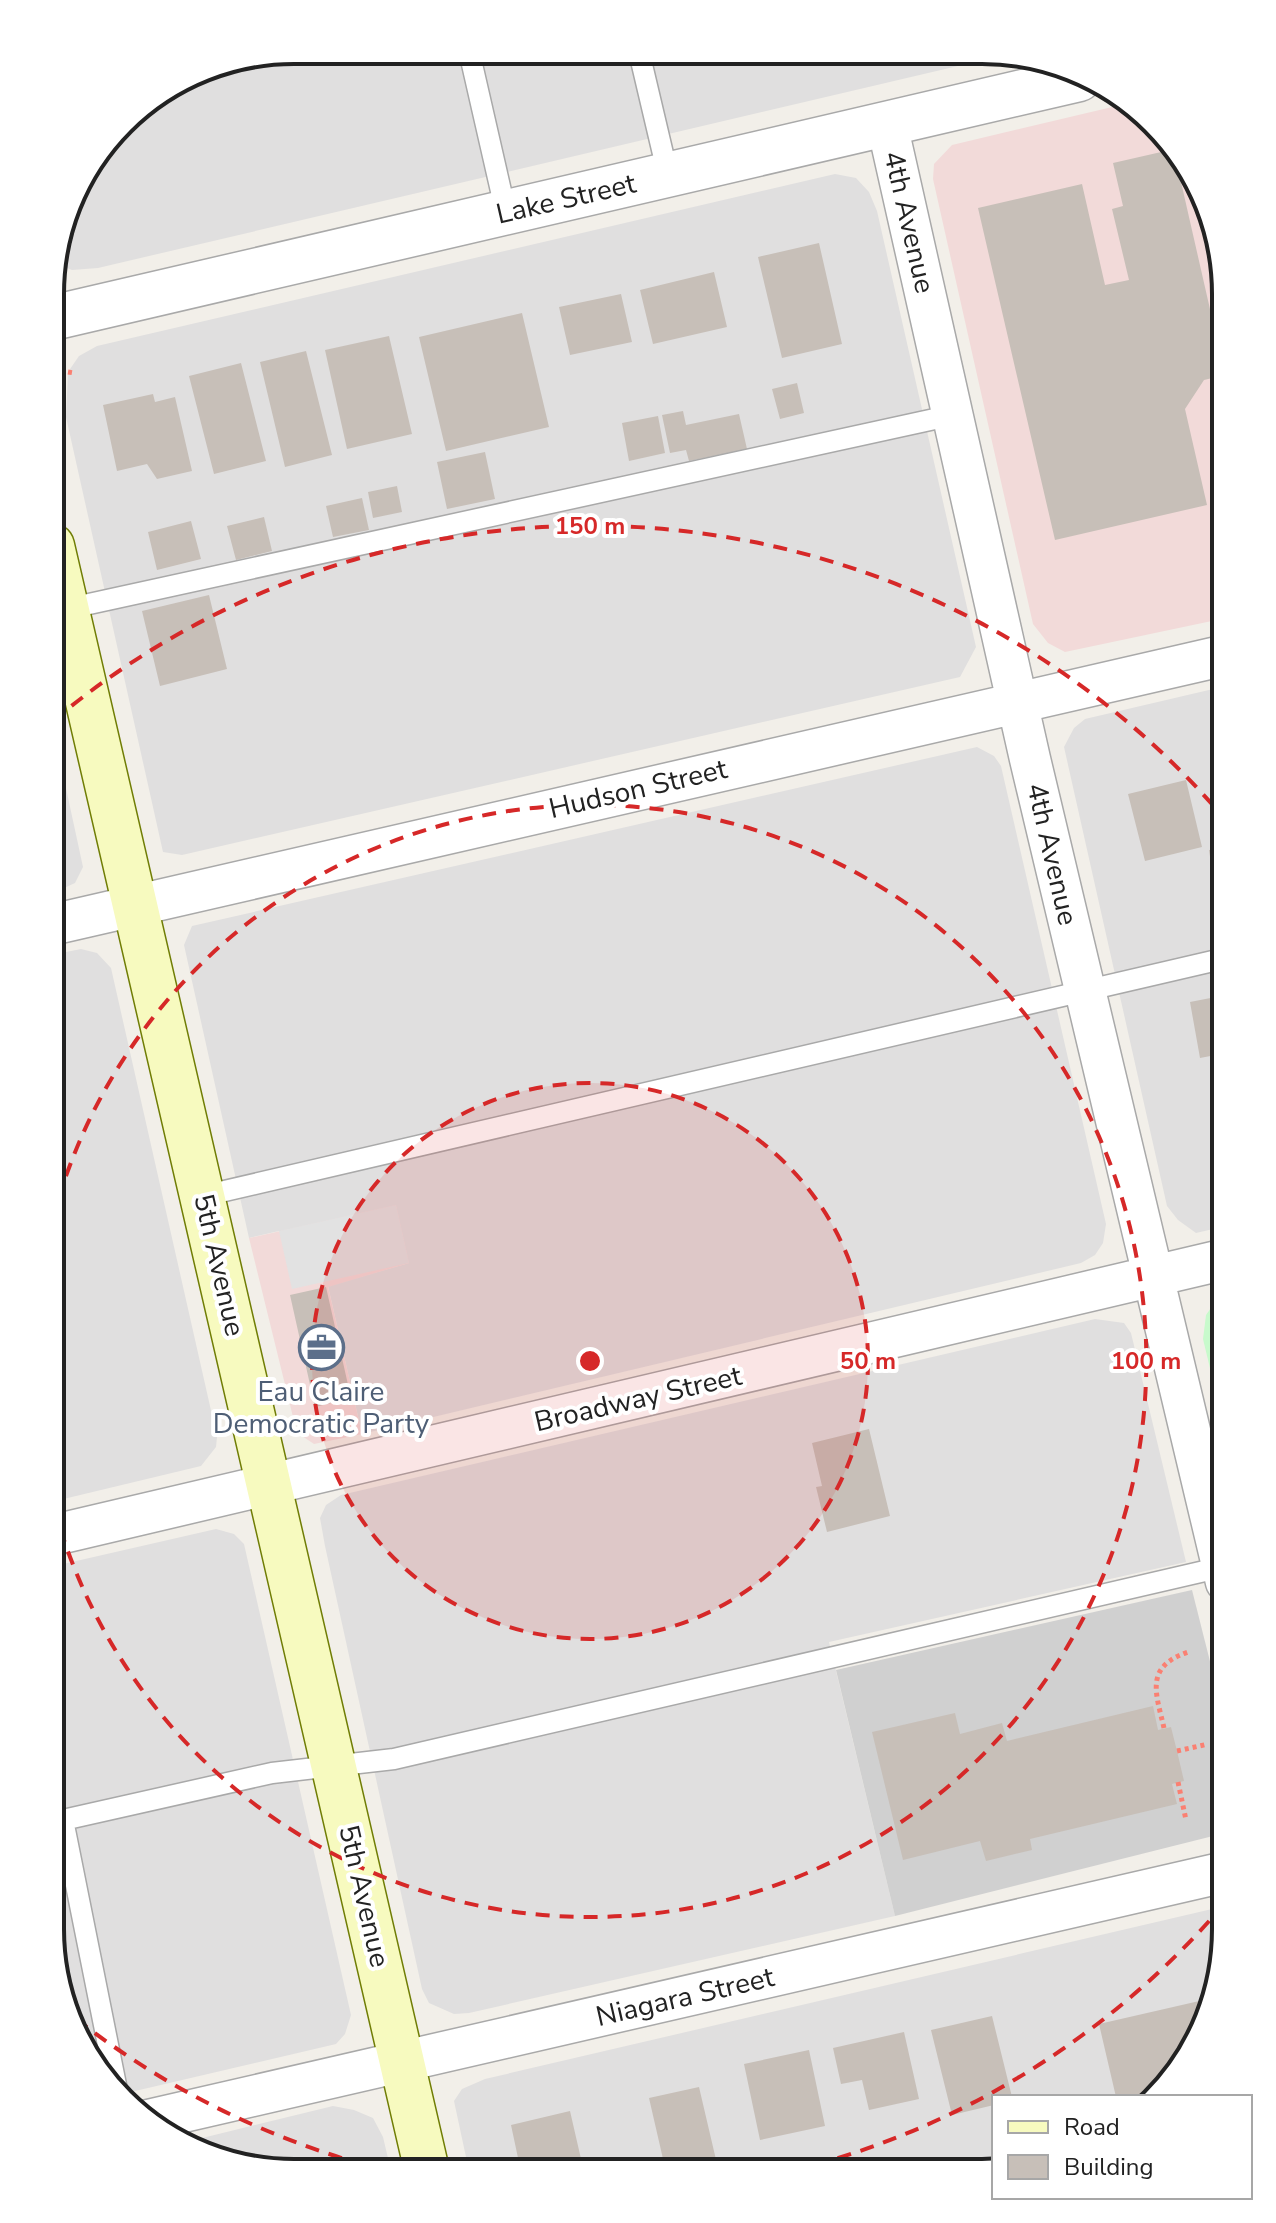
<svg xmlns="http://www.w3.org/2000/svg" width="1276" height="2223" viewBox="0 0 1276 2223" font-family="'Nunito Sans',sans-serif">
  <style>
    .residential { fill: #e0dfdf }
    .commercial { fill: #f2dad9 }
    .religious { fill: #d0d0d0 }
    .park { fill: #c8facc }
    .parking { fill: #e2e2e2 }
    .building { fill: #c7bfb8 }
    .lines { fill: none; stroke-linecap: round; stroke-linejoin: round }
    .service-casing { stroke: #a9a9a9; stroke-width: 23 }
    .minor-casing { stroke: #a9a9a9; stroke-width: 43 }
    .tertiary-casing { stroke: #a9a9a9; stroke-width: 47 }
    .secondary-casing { stroke: #707d05; stroke-width: 47 }
    .path { stroke: #fa8072; stroke-width: 5; stroke-dasharray: 4 4; stroke-linecap: butt }
    .service { stroke: #fff; stroke-width: 20 }
    .minor { stroke: #fff; stroke-width: 40 }
    .tertiary { stroke: #fff; stroke-width: 44 }
    .secondary { stroke: #f7fabf; stroke-width: 44 }
    .ring { fill: none; stroke: #d62828; stroke-width: 4; stroke-dasharray: 14 10 }
    .labels { text-anchor: middle; dominant-baseline: central; stroke-width: 8; stroke-linejoin: round; paint-order: stroke }
    .street-label { font-size: 28px; fill: #222; stroke: #fff }
    .service-label { font-size: 28px; fill: #4e5e75; stroke: #fff }
    .rim { fill: none; stroke: #222; stroke-width: 4 }
    .centre { fill: #d62828; stroke: #fff; stroke-width: 4 }
    .ring-label { font-size: 24px; text-anchor: middle; font-weight: bold; fill: #d62828; stroke: #fff; stroke-width: 8; stroke-linejoin: round; paint-order: stroke }
  </style>
  <rect width="100%" height="100%" fill="#f2efe9"/>
  <path class="residential" d="M294,50L1009,54L98,268L72,270L52,262L75,185L133,111L201,68Z
    M835,174L856,178L869,192L877,211L976,647L960,677L182,855L163,852L66,417L68,372L79,356L97,346Z
    M1226,686V1226L1196,1233L1178,1220L1167,1206L1064,747L1074,728L1085,719Z
    M53,728L83,867L75,883L51,894Z
    M977,747L994,756L1001,766L1106,1224L1103,1243L1095,1255L1081,1263L362,1434L328,1286L409,1263L279,1231L249,1238L184,945L192,926Z
    M81,949L97,953L111,968L217,1437L216,1447L201,1466L51,1502V955Z
    M1095,1319L1124,1323L1131,1333L1186,1562L829,1642L895,1916L469,2013L454,2014L429,2003L422,1989L325,1546L320,1518L326,1505L341,1495Z
    M216,1529L234,1534L244,1544L351,2015L345,2034L336,2044L118,2095L100,2077L63,2008L50,1929V1567Z
    M1225,1906V1946L1213,2008L1176,2077L1156,2097H994V2171H469L454,2101L462,2089L485,2079Z
    M333,2106L354,2110L373,2118L383,2137L391,2171H261L190,2141Z"/>
  <path class="commercial" d="M1129,103L1143,110L1213,215L1226,294V618L1065,652L1048,643L1033,624L933,179L934,164L952,145Z
    M396,1205L409,1263L328,1287L362,1434L314,1444L302,1436L293,1417L249,1238Z"/>
  <path class="religious" d="M1192,1590L1226,1725L1225,1833L895,1916L836,1670Z"/>
  <path class="park" d="M1226,1300V1435L1203,1339L1206,1315L1213,1305Z"/>
  <path class="parking" d="M396,1205L409,1263L292,1289L279,1231Z"/>
  <path class="building" d="M1170,150L1176,160L1225,375L1204,380L1185,409L1207,505L1055,540L978,208L1082,184L1105,285L1129,280L1112,209L1123,206L1113,163Z
    M819,243L842,344L782,358L758,257Z
    M714,272L727,327L653,344L640,290Z
    M621,294L632,342L570,355L559,307Z
    M522,313L549,427L446,451L419,337Z
    M389,336L412,434L347,449L325,350Z
    M306,351L332,455L285,467L260,362Z
    M241,363L266,461L214,474L189,376Z
    M797,383L804,413L780,419L772,389Z
    M153,394L155,402L175,397L192,471L157,479L147,464L117,471L103,405Z
    M683,411L686,425L739,414L747,449L689,461L686,450L670,453L662,415Z
    M658,416L665,453L629,461L622,423Z
    M485,452L495,499L447,509L437,462Z
    M397,486L402,512L373,518L368,492Z
    M362,498L369,530L333,537L326,506Z
    M264,517L272,551L236,560L227,526Z
    M191,521L201,559L157,570L148,532Z
    M209,595L227,669L160,686L142,611Z
    M1186,780L1202,847L1145,861L1128,794Z
    M1226,848V882L1214,884L1209,850Z
    M1226,995V1053L1200,1058L1190,1002Z
    M1226,1076V1112H1225L1216,1079Z
    M326,1287L351,1398L315,1407L290,1295Z
    M51,1325L62,1366L51,1369Z
    M869,1429L890,1516L827,1532L816,1487L822,1486L812,1443Z
    M1153,1706L1158,1730L1171,1727L1177,1751L1184,1781L1172,1784L1177,1804L1030,1839L1032,1850L986,1861L980,1841L903,1860L872,1732L955,1713L960,1734L1002,1723L1007,1741Z
    M1208,1999L1211,2012L1176,2077L1160,2094L1116,2097L1099,2024Z
    M992,2016L1012,2097H994V2105L952,2115L931,2030Z
    M904,2032L919,2099L869,2110L862,2080L841,2084L833,2048Z
    M809,2050L825,2126L760,2140L744,2064Z
    M699,2087L717,2164L684,2172H666L649,2098Z
    M570,2111L584,2172H521L511,2125Z"/>
  <g class="lines">
    <defs>
      <path id="service" d="M469,51L506,213
        M639,52L668,175
        M66,609L953,415
        M203,1196L1226,958
        M63,1820L272,1773L394,1759L1222,1567
        M52,1822L63,1820L118,2095"/>
      <path id="minor" d="M887,124L1030,759L1226,1582
        M51,925L1226,655
        M50,1536L1226,1259
        M144,2121L1225,1872"/>
      <path id="tertiary" d="M52,318L1079,79"/>
      <path id="secondary" d="M52,546L427,2171"/>
    </defs>
    <use href="#service" class="service-casing"/>
    <use href="#minor" class="minor-casing"/>
    <use href="#tertiary" class="tertiary-casing"/>
    <use href="#secondary" class="secondary-casing"/>
    <path class="path" d="M68,372L74,373
      M1218,1327L1226,1332
      M1164,1728C1156,1693 1144,1667 1188,1652
      M1177,1751L1208,1744
      M1178,1782L1186,1820"/>
    <use href="#service" class="service"/>
    <use href="#minor" class="minor"/>
    <use href="#tertiary" class="tertiary"/>
    <use href="#secondary" class="secondary"/>
  </g>
  <circle cx="590" cy="1361" r="278" fill="#d62828" fill-opacity=".12"/>
  <g class="ring">
    <circle cx="590" cy="1361" r="278"/>
    <path d="M52 1222A556 556 0 1 1 52 1500"/>
    <path d="M1225 1903A835 835 0 0 1 792 2171M388 2171A835 835 0 0 1 65 2010M53 721A835 835 0 0 1 1225 819"/>
  </g>
  <defs>
    <symbol id="office-ring" viewBox="-11 -11 22 22"><circle r="9.5" fill="#fff" stroke="#5c6f8a" stroke-width="1.5"/><path d="M-6-3h4V-5.5h4V-3h4V5H-6ZM-1-4.5V-3h2v-1.5ZM-6 0V1H6V0Z" fill="#5c6f8a"/></symbol>
  </defs>
  <g fill-rule="evenodd">
    <use href="#office-ring" x="296" y="1322" width="51" height="51"/>
  </g>
  <g class="labels">
    <g class="street-label">
      <text transform="translate(566 199) rotate(-13)">Lake Street</text>
      <text transform="translate(909 222) rotate(77)">4th Avenue</text>
      <text transform="translate(638 789) rotate(-13)">Hudson Street</text>
      <text transform="translate(1052 854) rotate(77)">4th Avenue</text>
      <text transform="translate(219 1265) rotate(77)">5th Avenue</text>
      <text transform="translate(638 1399) rotate(-13)">Broadway Street</text>
      <text transform="translate(364 1896) rotate(77)">5th Avenue</text>
      <text transform="translate(685 1997) rotate(-13)">Niagara Street</text>
    </g>
    <g class="service-label">
      <text x="321" y="1392">Eau Claire<tspan x="321" dy="32">Democratic Party</tspan></text>
    </g>
  </g>
  <path d="M0 0H1276V2223H0ZM294 64H982A230 230 0 0 1 1212 294V1929A230 230 0 0 1 982 2159H294A230 230 0 0 1 64 1929V294A230 230 0 0 1 294 64Z" fill="#fff" fill-rule="evenodd"/>
  <path class="rim" d="M294 64H982A230 230 0 0 1 1212 294V1929A230 230 0 0 1 982 2159H294A230 230 0 0 1 64 1929V294A230 230 0 0 1 294 64Z"/>
  <circle cx="590" cy="1361" r="12" class="centre"/>
  <g class="ring-label">
    <text x="590" y="534">150 m</text>
    <text x="868" y="1369">50 m</text>
    <text x="1146" y="1369">100 m</text>
  </g>
  <rect x="992" y="2095" width="260" height="104" fill="#ffffff" stroke="#a7a7a7" stroke-width="2"/>
  <rect x="1008" y="2121" width="40" height="12" fill="#f7fabf" stroke="#a7a7a7" stroke-width="2"/>
  <text x="1064" y="2135" font-size="24" fill="#222222">Road</text>
  <rect x="1008" y="2155" width="40" height="24" fill="#c7bfb8" stroke="#a7a7a7" stroke-width="2"/>
  <text x="1064" y="2175" font-size="24" fill="#222222">Building</text>
</svg>
